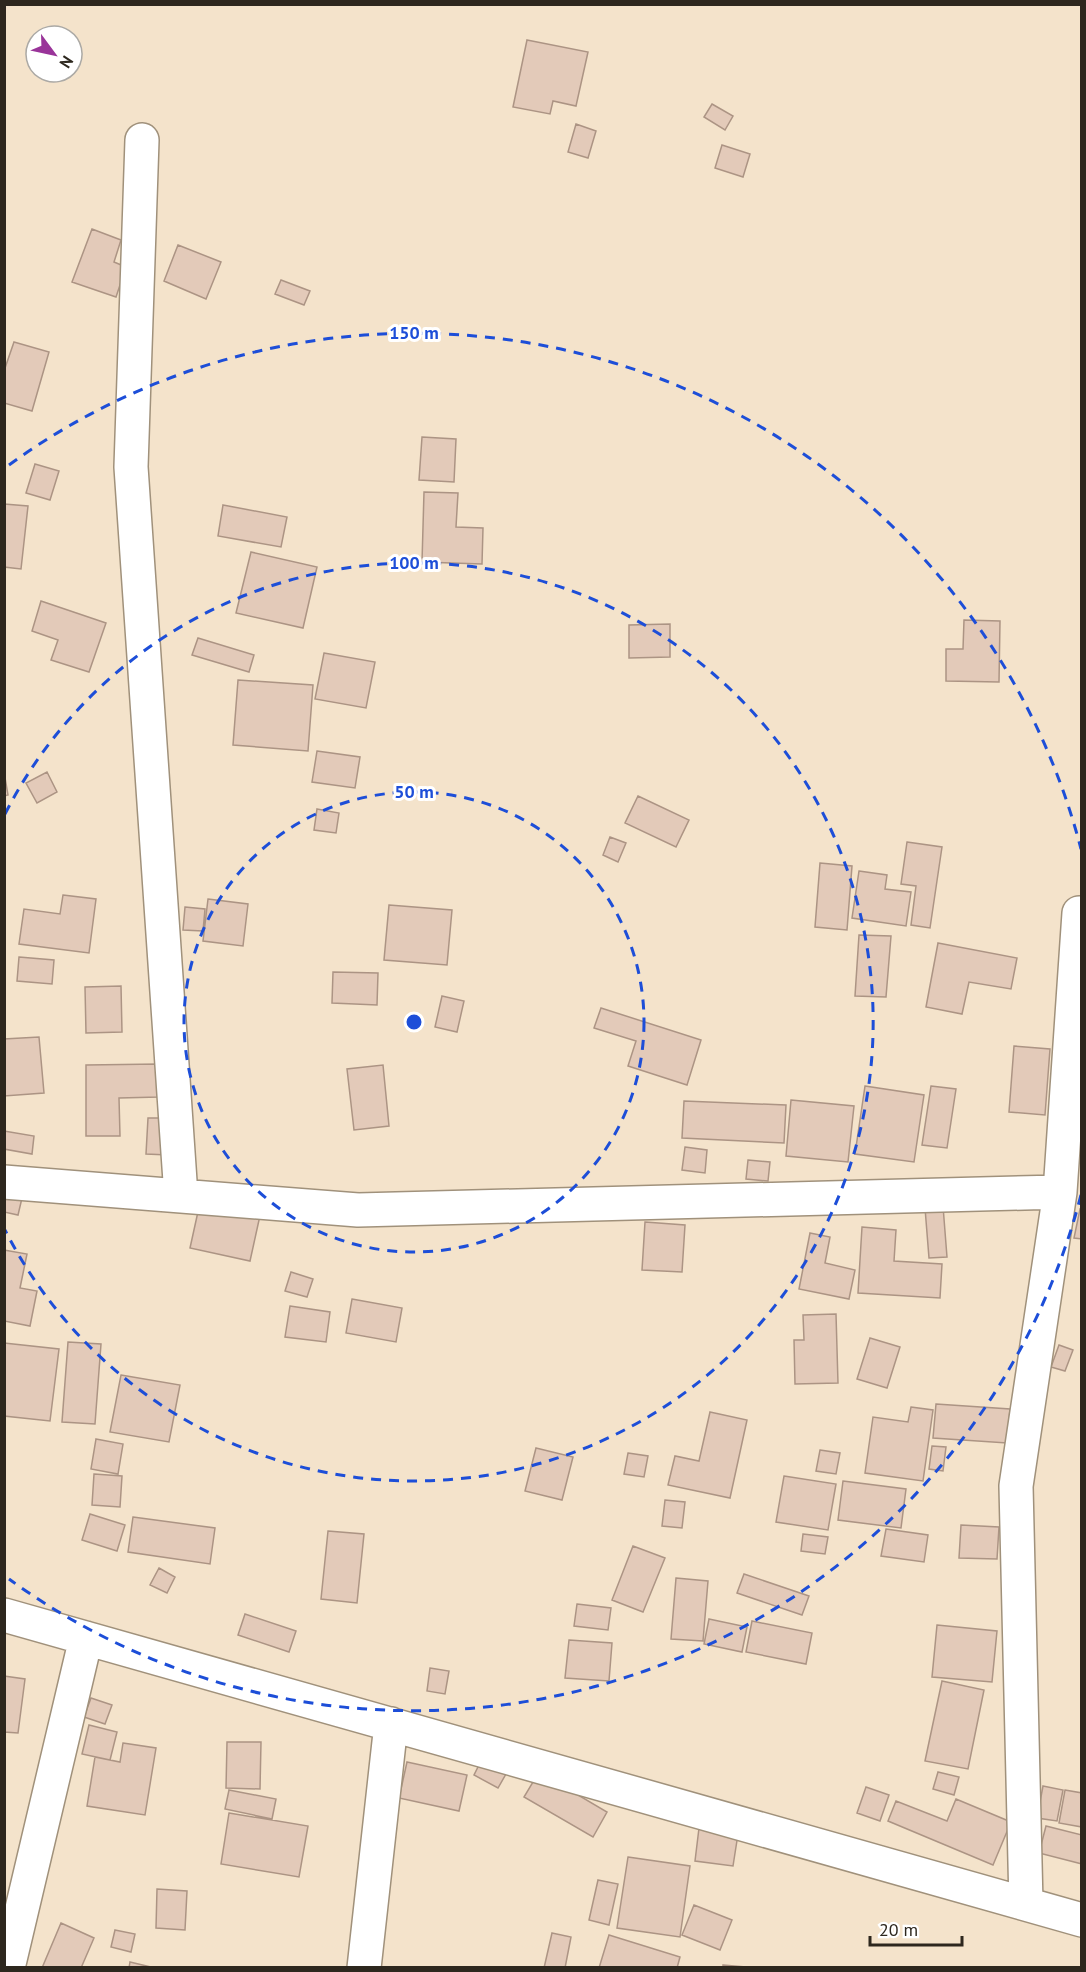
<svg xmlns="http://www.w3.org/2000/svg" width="1086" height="1972" viewBox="0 0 1086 1972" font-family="'PT Sans',sans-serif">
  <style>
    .building { fill: #e3cab9; stroke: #ac9484; stroke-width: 1.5 }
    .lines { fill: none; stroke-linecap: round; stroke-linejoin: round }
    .minor-casing { stroke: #a0917b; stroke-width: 36 }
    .minor { stroke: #fff; stroke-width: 33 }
    .ring { fill: none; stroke: #1d4ed8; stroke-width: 3; stroke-dasharray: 10 8 }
    .centre { fill: #1d4ed8; stroke: #fff; stroke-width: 3 }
    .ring-label { font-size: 18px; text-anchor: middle; font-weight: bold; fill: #1d4ed8; stroke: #fff; stroke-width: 6; stroke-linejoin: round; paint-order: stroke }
  </style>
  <rect width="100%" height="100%" fill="#f4e3cb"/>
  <path class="building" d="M527,40L588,52L576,106L553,101L550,114L513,107Z
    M712,104L733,116L725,130L704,117Z
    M576,124L596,131L588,158L568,152Z
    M722,145L750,154L743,177L715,168Z
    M92,229L121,240L114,262L126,267L116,297L72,282Z
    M178,245L221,262L206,299L164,281Z
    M281,280L310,291L304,305L275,294Z
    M14,342L49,352L32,411L4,403V371Z
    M422,437L456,439L454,482L419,480Z
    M35,464L59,471L50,500L26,493Z
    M424,492L458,493L456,527L483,528L482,564L422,562Z
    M4,504L28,506L21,569L4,567Z
    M223,505L287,517L281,547L218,536Z
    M251,552L317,567L303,628L236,613Z
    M41,601L106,623L89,672L51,660L58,640L32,631Z
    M964,620L1000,621L999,682L946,681V649H963Z
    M670,624V657L629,658V625Z
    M198,638L254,655L249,672L192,655Z
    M324,653L375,662L366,708L315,699Z
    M238,680L313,685L308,751L233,745Z
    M317,751L360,757L355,788L312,782Z
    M4,772L8,795L4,796Z
    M47,772L57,792L37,803L26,783Z
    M638,796L689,820L676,847L625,823Z
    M317,809L339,813L336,833L314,830Z
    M610,837L626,843L618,862L603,855Z
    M907,842L942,847L930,928L911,925L916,886L901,884Z
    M820,863L852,866L847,930L815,927Z
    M859,871L887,875L885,889L911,892L906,926L852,918Z
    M63,895L96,899L89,953L19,944L24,909L60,914Z
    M208,899L248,904L243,946L203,941Z
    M389,905L452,910L447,965L384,960Z
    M185,907L205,909L203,931L183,930Z
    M859,935L891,936L886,997L855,996Z
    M938,943L1017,958L1011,989L969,982L962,1014L926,1007Z
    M19,957L54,960L52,984L17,981Z
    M333,972L378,973L377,1005L332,1003Z
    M121,986L122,1032L86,1033L85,987Z
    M442,996L464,1001L457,1032L435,1027Z
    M601,1008L701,1040L687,1085L628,1066L636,1041L594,1028Z
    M39,1037L44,1093L4,1096V1039Z
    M1014,1046L1050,1049L1045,1115L1009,1112Z
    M159,1064V1097L119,1098L120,1136H86V1065Z
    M383,1065L389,1126L354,1130L347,1069Z
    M865,1086L924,1095L914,1162L855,1154Z
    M931,1086L956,1089L947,1148L922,1145Z
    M791,1100L854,1106L848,1162L786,1156Z
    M684,1101L786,1105L784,1143L682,1138Z
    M148,1118H170L168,1155L146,1154Z
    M4,1131L34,1136L32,1154L4,1149Z
    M685,1147L707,1150L705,1173L682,1170Z
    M748,1160L770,1162L768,1181L746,1179Z
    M4,1194L22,1198L18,1215L4,1212Z
    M201,1198L261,1211L250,1261L190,1248Z
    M943,1206L947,1257L929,1258L925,1208Z
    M1080,1209L1082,1210V1239L1074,1238Z
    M645,1222L685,1225L682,1272L642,1270Z
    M862,1227L896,1230L894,1261L942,1264L940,1298L858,1293Z
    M810,1233L830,1237L825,1263L855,1270L849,1299L799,1289Z
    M4,1250L27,1254L20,1288L37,1291L30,1326L4,1321Z
    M291,1272L313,1279L307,1297L285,1291Z
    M352,1299L402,1308L396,1342L346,1333Z
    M290,1306L330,1312L326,1342L285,1337Z
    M836,1314L838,1383L795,1384L794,1340H804L803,1315Z
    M870,1338L900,1347L887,1388L857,1379Z
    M68,1342L101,1344L95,1424L62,1422Z
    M4,1343L59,1349L50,1421L4,1416Z
    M1059,1345L1073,1350L1065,1371L1051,1367Z
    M121,1375L180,1385L169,1442L110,1432Z
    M936,1404L1010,1409L1007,1443L933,1438Z
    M911,1407L933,1410L923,1481L865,1473L873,1417L908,1422Z
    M710,1412L747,1420L730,1498L668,1485L675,1456L699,1461Z
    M96,1439L123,1444L118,1474L91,1469Z
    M932,1446L946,1447L943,1471L929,1469Z
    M536,1448L573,1457L562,1500L525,1491Z
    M820,1450L840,1453L836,1474L816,1471Z
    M628,1453L648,1456L644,1477L624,1474Z
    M94,1474L122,1476L120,1507L92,1505Z
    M784,1476L836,1484L828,1530L776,1522Z
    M843,1481L906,1489L901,1528L838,1520Z
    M665,1500L685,1502L682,1528L662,1526Z
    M90,1514L125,1525L117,1551L82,1540Z
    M133,1517L215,1528L210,1564L128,1552Z
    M961,1525L999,1527L997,1559L959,1558Z
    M886,1529L928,1535L924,1562L881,1556Z
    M328,1531L364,1534L357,1603L321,1599Z
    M803,1534L828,1537L825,1554L801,1551Z
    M633,1546L665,1558L643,1612L612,1600Z
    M159,1568L175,1577L167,1593L150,1585Z
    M744,1574L809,1596L802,1615L737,1593Z
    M676,1578L708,1581L703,1641L671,1639Z
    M577,1604L611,1608L608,1630L574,1626Z
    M245,1614L296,1631L289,1652L238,1635Z
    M709,1619L747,1627L742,1652L704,1644Z
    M752,1621L812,1633L806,1664L746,1652Z
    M937,1625L997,1631L992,1682L932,1677Z
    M569,1640L612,1643L609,1681L565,1678Z
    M430,1668L449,1671L445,1694L427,1691Z
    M4,1676L25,1679L18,1733L4,1732Z
    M942,1681L984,1690L968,1769L925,1761Z
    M91,1698L112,1705L105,1724L84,1717Z
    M89,1725L117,1732L110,1760L82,1754Z
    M227,1742H261L260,1789L226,1788Z
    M123,1743L156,1748L145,1815L87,1806L95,1757L120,1762Z
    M485,1753L510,1767L498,1788L474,1775Z
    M407,1762L467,1775L459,1811L399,1798Z
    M539,1772L607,1812L593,1837L524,1797Z
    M938,1772L959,1777L954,1795L933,1789Z
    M1043,1786L1063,1790L1057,1821L1037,1818Z
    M866,1787L889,1795L880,1821L857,1813Z
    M229,1790L276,1799L272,1819L225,1809Z
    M1065,1790L1082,1793V1827L1059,1823Z
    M956,1799L1011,1822L993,1865L888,1821L896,1801L947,1821Z
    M229,1813L308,1826L299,1877L221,1864Z
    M1046,1826L1082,1835V1864L1039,1853Z
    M699,1828L738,1834L733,1866L695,1861Z
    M628,1857L690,1866L680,1937L617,1928Z
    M598,1880L618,1884L609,1925L589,1920Z
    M157,1889L187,1891L185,1930L156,1928Z
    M694,1905L732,1920L720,1950L682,1935Z
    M61,1923L94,1938L81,1968H42Z
    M115,1930L135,1934L131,1952L111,1947Z
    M552,1933L571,1937L565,1968H544Z
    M609,1935L680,1957L677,1968H599Z
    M130,1962L155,1968H129Z
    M723,1965L746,1967L723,1968Z"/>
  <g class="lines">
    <defs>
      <path id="minor" d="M142,140L131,467L181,1196
        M4,1182L358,1210L1060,1192
        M4,1615L1082,1920
        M1026,1904L1016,1486L1060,1192L1079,913
        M8,1968L86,1638
        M364,1968L391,1724"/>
    </defs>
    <use href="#minor" class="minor-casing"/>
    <use href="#minor" class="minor"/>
  </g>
  <g class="ring">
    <circle cx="414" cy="1022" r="230"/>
    <path d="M5 814A459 459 0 1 1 5 1230"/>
    <path d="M1081 1195A689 689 0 0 1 9 1579M9 465A689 689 0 0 1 1081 849"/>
  </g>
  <circle cx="414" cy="1022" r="9" class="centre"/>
  <g class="ring-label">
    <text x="414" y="339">150 m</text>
    <text x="414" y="569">100 m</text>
    <text x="414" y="798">50 m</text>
  </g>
  <rect width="1086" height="1972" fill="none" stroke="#2d271e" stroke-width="12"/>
  <g transform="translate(54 54) rotate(123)"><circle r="28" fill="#ffffff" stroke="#aba9a5" stroke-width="1.5"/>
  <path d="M0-4.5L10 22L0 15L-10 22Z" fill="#993499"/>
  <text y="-9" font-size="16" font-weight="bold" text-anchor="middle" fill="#2d271e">N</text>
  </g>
  <path d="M870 1936v9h92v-9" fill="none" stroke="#2d271e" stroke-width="3"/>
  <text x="879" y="1936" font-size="18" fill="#2d271e" stroke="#ffffff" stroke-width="4.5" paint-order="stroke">20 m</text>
</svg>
